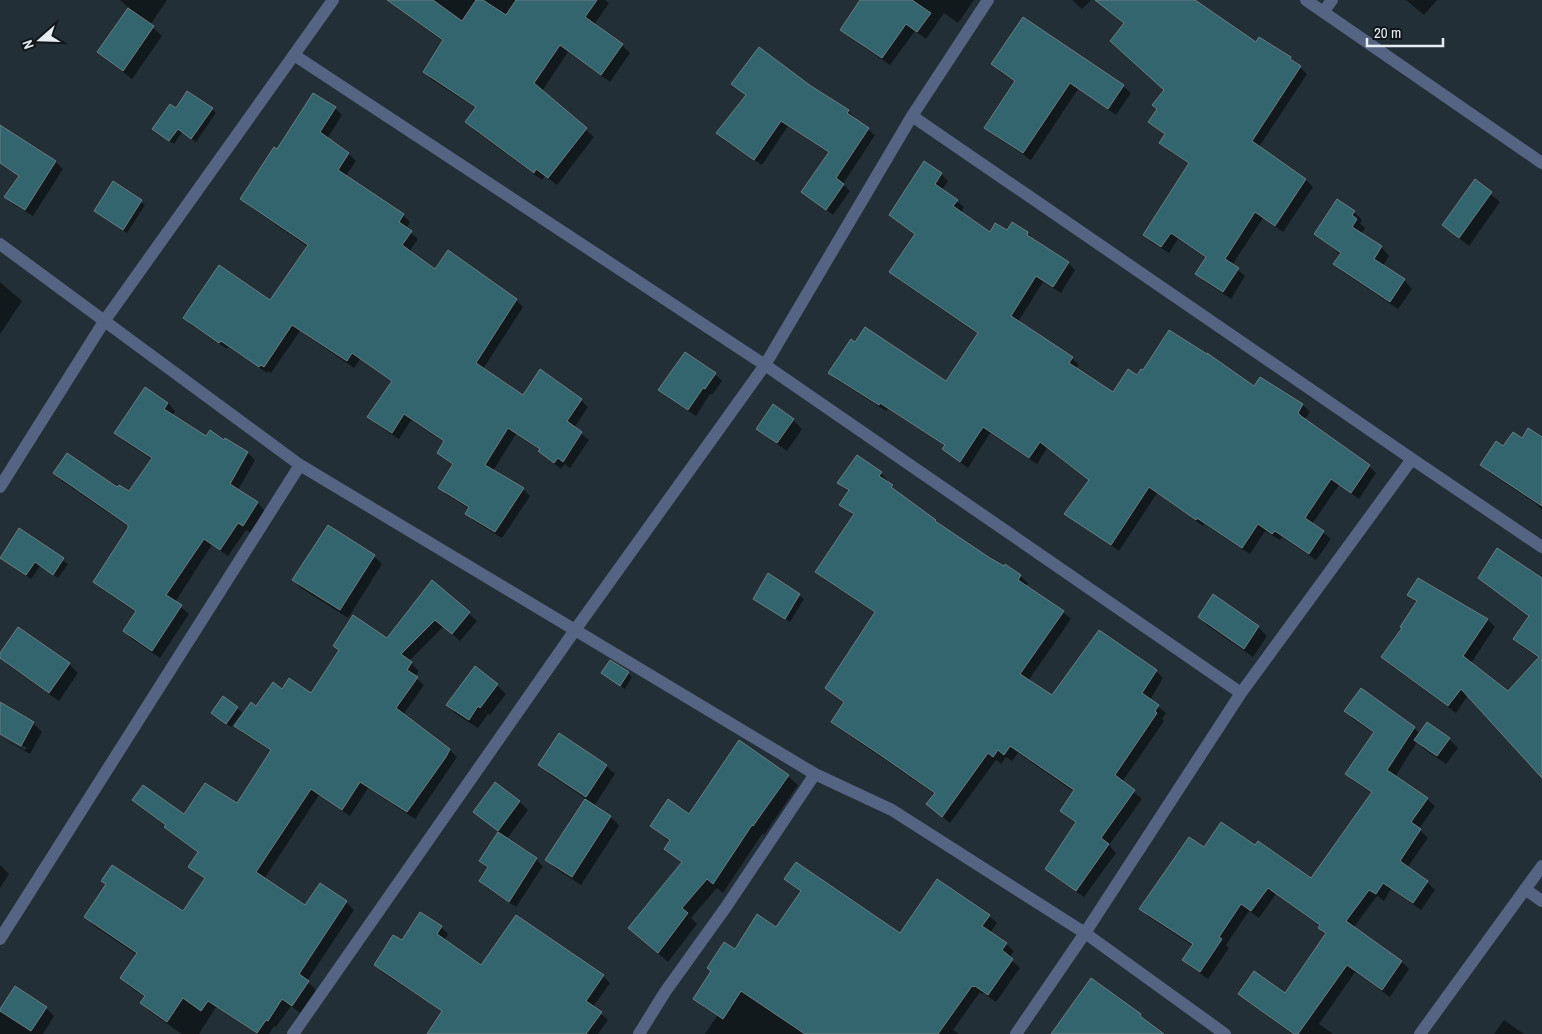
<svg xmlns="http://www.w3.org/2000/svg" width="1542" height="1034" viewBox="0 0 1542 1034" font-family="'Archivo Narrow',sans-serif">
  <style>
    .shadow { fill: #0007 }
    .building { fill: #32656d; stroke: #6b7e81 }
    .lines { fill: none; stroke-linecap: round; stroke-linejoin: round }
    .street { stroke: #566483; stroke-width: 12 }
  </style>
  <rect width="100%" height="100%" fill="#232f37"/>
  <path class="shadow" d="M120,0H167L150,25L162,36L132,79L107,60L98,52L129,8Z
    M386,0H605L609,3L594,25L622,45L630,53L610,82L568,52L542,91L594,137L557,185L545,176L542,180L474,130L466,121L476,108L432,80L424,72L444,42Z
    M861,0H974L958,23L944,13L926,39L915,31L890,65L849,37L841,29Z
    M1072,0H1091L1082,9Z
    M1095,0H1193L1256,44L1290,58L1307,74L1259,147L1306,180L1313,187L1283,232L1263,218L1232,265L1245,276L1231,299L1204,281L1197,273L1206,258L1178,239L1169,253L1151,242L1144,234L1190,164L1168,150L1161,142L1166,135L1149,122L1158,109L1165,90L1125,24Z
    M1406,0H1437L1424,15Z
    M992,64L1123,86L1131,93L1116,115L1078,89L1031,160L994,135L986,128L1016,82L1000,72Z
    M733,84L811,87L848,111L854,117V119L875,135L843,184L850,191L833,215L803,192L829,153L788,126L762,165L724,140L718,133L746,96Z
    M335,108L342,115L327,139L349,154L356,161L346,176L403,215L410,222L406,229L418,239L409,252L435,270L516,300L523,307L483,369L523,396L540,371L581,400L588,407L574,428L589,440L570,468L565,464L561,469L547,458L540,450L516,434L493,471L523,489L530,496L502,538L474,521L467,514L470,509L447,495L440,488L453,465L439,453L445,443L411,420L399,439L376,424L369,417L393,382L360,359L354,368L300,331L271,373L268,371L267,373L228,347L227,349L191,325L184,318L270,301L308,247L249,206L242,199L277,151Z
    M212,109L216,113L196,142L182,132L174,144L158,133L177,110Z
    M0,127L56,162L63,169L33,216L13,204L6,196L19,177L0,164Z
    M941,174L948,181L942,190L964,207L961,213L990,234L1023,240L1029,234L1034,241L1068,263L1075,270L1061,293L1043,282L1018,322L1072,358L1079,365L1076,369L1113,394L1138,376L1254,388L1260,379L1303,405L1310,412L1304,420L1369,466L1376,473L1359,499L1339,485L1312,524L1331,539L1316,560L1282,537L1280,540L1265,531L1250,554L1204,524L1203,526L1157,493L1119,551L1073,520L1066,514L1090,481L1047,448L1037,464L990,433L968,468L951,456L944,449L946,446L888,409L886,411L837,380L830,373L946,383L979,335L898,279L891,272L916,235L891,215Z
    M1475,181L1500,202L1469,246L1443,225Z
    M114,183L145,205L127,233L96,211Z
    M1337,201L1354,212L1362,220L1360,224L1365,228L1361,234L1381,247L1389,256L1383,266L1404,280L1412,289L1398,309L1343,272L1335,264L1341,255L1315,234Z
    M0,282L22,301L0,334Z
    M715,374L722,381L712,395L710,394L696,416L667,397L660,390Z
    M168,403L175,411L172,416L206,438L225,441L248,453L255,460L238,490L258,503L265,511L251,533L246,530L228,556L212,545L175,602L189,614L160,658L132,639L125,631L137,613L102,589L94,581L129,527L62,481L55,473L130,493L152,460L123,440L115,433Z
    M793,420L802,429L787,451L767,437L758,429Z
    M1542,439V510L1535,503L1490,473L1482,465L1503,448L1522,440Z
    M881,473L888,481L887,483L899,494L936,521L943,528L989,559L1020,576L1028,583L1025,587L1063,612L1071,619L1028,681L1053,697L1156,671L1163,678L1150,700L1166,713L1162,719L1164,721L1122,782L1142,799L1109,845L1116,853L1084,897L1054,876L1047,869L1077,824L1062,811L1074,792L1018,753L1012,761L1006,757L1001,764L996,760L950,823L928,804L935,794L840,729L833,722L845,703L826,688L875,613L824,579L816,572L854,516L841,505L849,492L838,483Z
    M19,530L68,564L58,578L40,566L31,579L1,557Z
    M374,556L382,564L348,618L301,588L293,580Z
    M769,575L804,599L790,622L754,599Z
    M1479,578L1542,579V776L1468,695L1456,713L1391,665L1383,657L1403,628L1417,603L1409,595L1418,579L1488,620L1495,627L1471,663L1508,692L1539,658L1522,647L1515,639L1529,617L1488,586Z
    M432,581L477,621L460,641L444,626L409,661L419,671L415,677L424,685L403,715L450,750L457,757L415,819L368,788L350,816L319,795L264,879L306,907L346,902L354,910L307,981L316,990L300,1013L291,1006L276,1027L274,1026L269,1034H257L216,1007L199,1034H182L149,1011L142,1003L146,998L129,986L121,978L137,955L93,925L86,917L107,885L102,881L183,912L206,879L190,866L199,853L134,800L184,816L237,804L271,751L243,733L236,726L257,708L282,691L311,695L340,651L334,646L387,639Z
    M1199,617L1258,627L1267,636L1253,657L1208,626Z
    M0,655L69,664L78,673L59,701L8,665L0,657Z
    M603,673H628L632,677L625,689Z
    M497,685L506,694L490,715L488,714L478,728L456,714L447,705Z
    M223,698L242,712L231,727L216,716Z
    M0,704L33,723L42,732L30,754L0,737L25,750L27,748L0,733Z
    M1346,711L1414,728L1420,734L1449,739L1458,748L1446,764L1424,749L1417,742L1395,777L1427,799L1435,806L1419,829L1428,838L1407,868L1427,882L1435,890L1421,910L1391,889L1384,901L1377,896L1353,928L1402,962L1409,969L1390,997L1355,972L1319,1024L1333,1034H1292L1248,1001L1240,994L1285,995L1327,934L1321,927L1276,894L1259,918L1249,911L1226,945L1229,948L1208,979L1191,967L1183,960L1193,946L1149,917L1141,909L1205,849L1255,847L1312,880L1372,793L1354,781L1347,773L1374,733L1353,719Z
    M540,765L606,766L615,774L594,806L611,817L619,826L581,885L556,869L547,860L586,799L549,774Z
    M788,776L798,785L764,835L762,834L723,893L717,888L691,918L697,924L668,962L629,928L682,863L665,849L670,842L651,826L689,815Z
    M520,802L528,810L507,839L536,859L543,866L516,907L487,888L480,881L488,869L480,861L499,832L475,812Z
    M0,865L9,874L0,888Z
    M785,879L901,935L989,916L997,923L990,933L1006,944L1014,951L1009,958L1020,968L996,1002L983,993L982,994L980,992L953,1030L959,1034H705L717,1016L702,1006L695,998L736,951L776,929L802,893Z
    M441,927L448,934L444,941L481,967L603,976L610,983L593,1007L608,1020L598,1034H428L443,1012L382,972L375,965L402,942Z
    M46,1008L54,1016L43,1034H0V1010Z
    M1504,1020L1524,1034H1494Z"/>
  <path class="building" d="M387,0H433L462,21L476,0H483L506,15L516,0H597L585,17L623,44L601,75L560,45L534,83L587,128L548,178L536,169L534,173L465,122L476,107L423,72L443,40Z
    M860,0H912L931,13L917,32L906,24L882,58L840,30Z
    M1095,0H1195L1256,42L1259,37L1291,57L1290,59L1301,66L1252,141L1306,179L1275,226L1255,212L1225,259L1239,268L1223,292L1195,274L1206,257L1171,233L1161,247L1143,235L1189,163L1159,143L1165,134L1148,122L1157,109L1152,105L1164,90L1110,41L1124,23Z
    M128,8L154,26L123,71L97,52Z
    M1023,17L1124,85L1108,109L1070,83L1023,153L984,128L1015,81L991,64Z
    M759,47L811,86L849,110L847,113L869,128L836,178L844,184L826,210L801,192L829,152L781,121L754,160L716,133L746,95L731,84Z
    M187,91L213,108L191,139L178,129L169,141L152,129L170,104L176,108Z
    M313,93L336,107L320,132L349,153L338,170L404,214L399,222L412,231L402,245L435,269L448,250L517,299L476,363L523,395L540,369L582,399L567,421L582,432L563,462L558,458L554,463L538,451L540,449L508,428L485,465L524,488L495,532L465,514L469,507L438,488L453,464L437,453L444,441L404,414L392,433L367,417L392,381L352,353L347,361L292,325L264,367L261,365L259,367L221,341L219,343L183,318L219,265L270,300L308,245L240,199L274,147L277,149Z
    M0,125L56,161L25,210L4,197L19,176L0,163Z
    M924,161L942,173L935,184L958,200L953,206L990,232L995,223L1007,230L1012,222L1028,232L1027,235L1069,262L1053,287L1036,276L1011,316L1073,357L1069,363L1113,392L1128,369L1137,375L1141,369L1143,370L1169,330L1207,354V353L1254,386L1260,377L1303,404L1298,413L1301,416L1370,465L1351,493L1331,479L1305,518L1324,531L1309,554L1275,531L1272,534L1258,524L1242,548L1197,518L1196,520L1149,487L1111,545L1064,514L1089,480L1040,442L1029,458L983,427L960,462L942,449L945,445L880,403L879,405L828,373L851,339L855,342L865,327L946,381L978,333L889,272L915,234L889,215Z
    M1475,179L1492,192L1459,238L1442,225Z
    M113,181L142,200L123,230L94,211Z
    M1337,199L1355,211L1352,215L1357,219L1352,227L1382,246L1374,259L1405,279L1390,302L1333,264L1341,253L1314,234Z
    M685,352L716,373L705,389L703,388L688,410L658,390Z
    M145,387L168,403L164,409L206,436L210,430L224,440L225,438L248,452L230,484L258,502L243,526L238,523L220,550L204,539L166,595L182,605L152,651L123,631L136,611L93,582L128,528V525L53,473L67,453L117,487L119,485L129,491L152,458L114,433Z
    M773,404L794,419L777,443L756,429Z
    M1528,428L1542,437V506L1480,465L1496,441L1503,446L1513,432L1522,438Z
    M857,455L882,472L879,476L893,485L891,487L936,520L935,521L990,558L1004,566L1005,564L1021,575L1018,580L1064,611L1020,674L1052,695L1099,630L1157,670L1142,693L1159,705L1155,711L1157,713L1115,775L1135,790L1101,838L1109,844L1076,891L1045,869L1076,822L1060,811L1074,790L1048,772L1010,746L1004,755L998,750L993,757L988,753L942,817L926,804L935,793L876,752L831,722L844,702L825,688L875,612L815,572L854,514L839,505L849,490L837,483Z
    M328,525L375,555L340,610L292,580Z
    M19,528L64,558L53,575L35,562L26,575L0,558Z
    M1497,548L1542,578V778L1461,689L1448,706L1381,657L1402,628L1400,627L1417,601L1407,595L1418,578L1488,619L1463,656L1508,691L1539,657L1513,639L1529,616L1478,578Z
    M768,573L800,594L785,619L753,599Z
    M432,580L470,612L452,634L435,620L401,654L412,662L407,670L418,677L396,708L450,749L446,757L407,812L360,782L342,810L311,789L256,872L305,905L320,883L347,901L299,974L309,981L292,1006L282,999L268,1021L266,1020L257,1033L208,1001L201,1011L183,998L167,1022L140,1003L145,996L120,978L137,953L84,917L106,884L101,881L112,865L183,911L205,878L188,867L198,852L164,827L166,825L132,800L143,785L184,814L205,783L237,803L271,750L234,726L251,702L256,706L273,682L282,689L289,678L311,693L339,650L333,646L353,615L387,638Z
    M1213,594L1259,626L1244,649L1198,617Z
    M18,627L70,663L49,693L0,658V653Z
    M610,660L629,672L620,686L601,673Z
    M475,666L498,684L480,708L478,706L469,720L446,705Z
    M1361,688L1415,727L1387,770L1428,798L1411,822L1421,829L1400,861L1428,881L1413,903L1383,883L1376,894L1369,890L1346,921L1402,961L1382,990L1347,965L1298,1034H1294L1238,994L1254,971L1285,993L1326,933L1318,928L1320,925L1268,888L1251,911L1241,904L1219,937L1222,939L1200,972L1182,960L1193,944L1139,909L1189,837L1204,847L1221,822L1255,845L1258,841L1311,878L1372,792L1345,774L1374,732L1344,711Z
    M223,696L238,707L226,724L211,713Z
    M0,702L34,722L21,746L0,734Z
    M1427,722L1450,738L1437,756L1414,740Z
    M559,733L607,765L586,797L538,765Z
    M739,740L789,775L753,826L752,825L713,884L707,879L682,908L688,913L658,953L628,928L682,862L664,849L670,840L650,826L668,799L689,814Z
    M495,782L520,801L498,831L473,812Z
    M585,799L611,816L572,877L545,860Z
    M498,832L537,858L509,902L479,881L488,867L479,861Z
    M796,862L900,933L937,879L990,915L982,926L1007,943L1002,950L1013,959L988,995L975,986L974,987L972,986L938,1034H805L741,991L723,1019L693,999L711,971L707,968L724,942L735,949L757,914L776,927L801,891L784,879Z
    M420,912L442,926L437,934L481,965L516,915L604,975L586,1001L602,1012L586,1034H427L442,1011L374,965L393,935L402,940Z
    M1091,978L1141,1014L1140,1016L1164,1034H1051Z
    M15,986L47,1007L31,1031L0,1011V1009Z"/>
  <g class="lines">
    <path class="street" d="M1306,0L1542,163
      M1324,11L1332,0
      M294,55L765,365L1241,693
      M912,116L1412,459L1542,547
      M0,244L300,465L815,774L892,810L1085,933L1225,1034
      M0,487L105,320L333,0
      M1525,889L1542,901
      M0,939L300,465
      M293,1034L575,630L765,365L912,116L988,0
      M639,1034L665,992L726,907L815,774
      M1016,1034L1085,933L1241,693L1412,459
      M1420,1034L1542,866"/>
  </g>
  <g transform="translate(40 40) rotate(250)" stroke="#11161a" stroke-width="4" paint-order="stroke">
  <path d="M0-4L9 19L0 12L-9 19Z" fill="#e5edf3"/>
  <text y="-8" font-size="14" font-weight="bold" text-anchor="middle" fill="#e5edf3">N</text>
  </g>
  <path d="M1367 38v8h76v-8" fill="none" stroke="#e5edf3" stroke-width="2.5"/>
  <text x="1374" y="38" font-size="15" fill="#e5edf3" stroke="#11161a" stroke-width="4" paint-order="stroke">20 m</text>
</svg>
